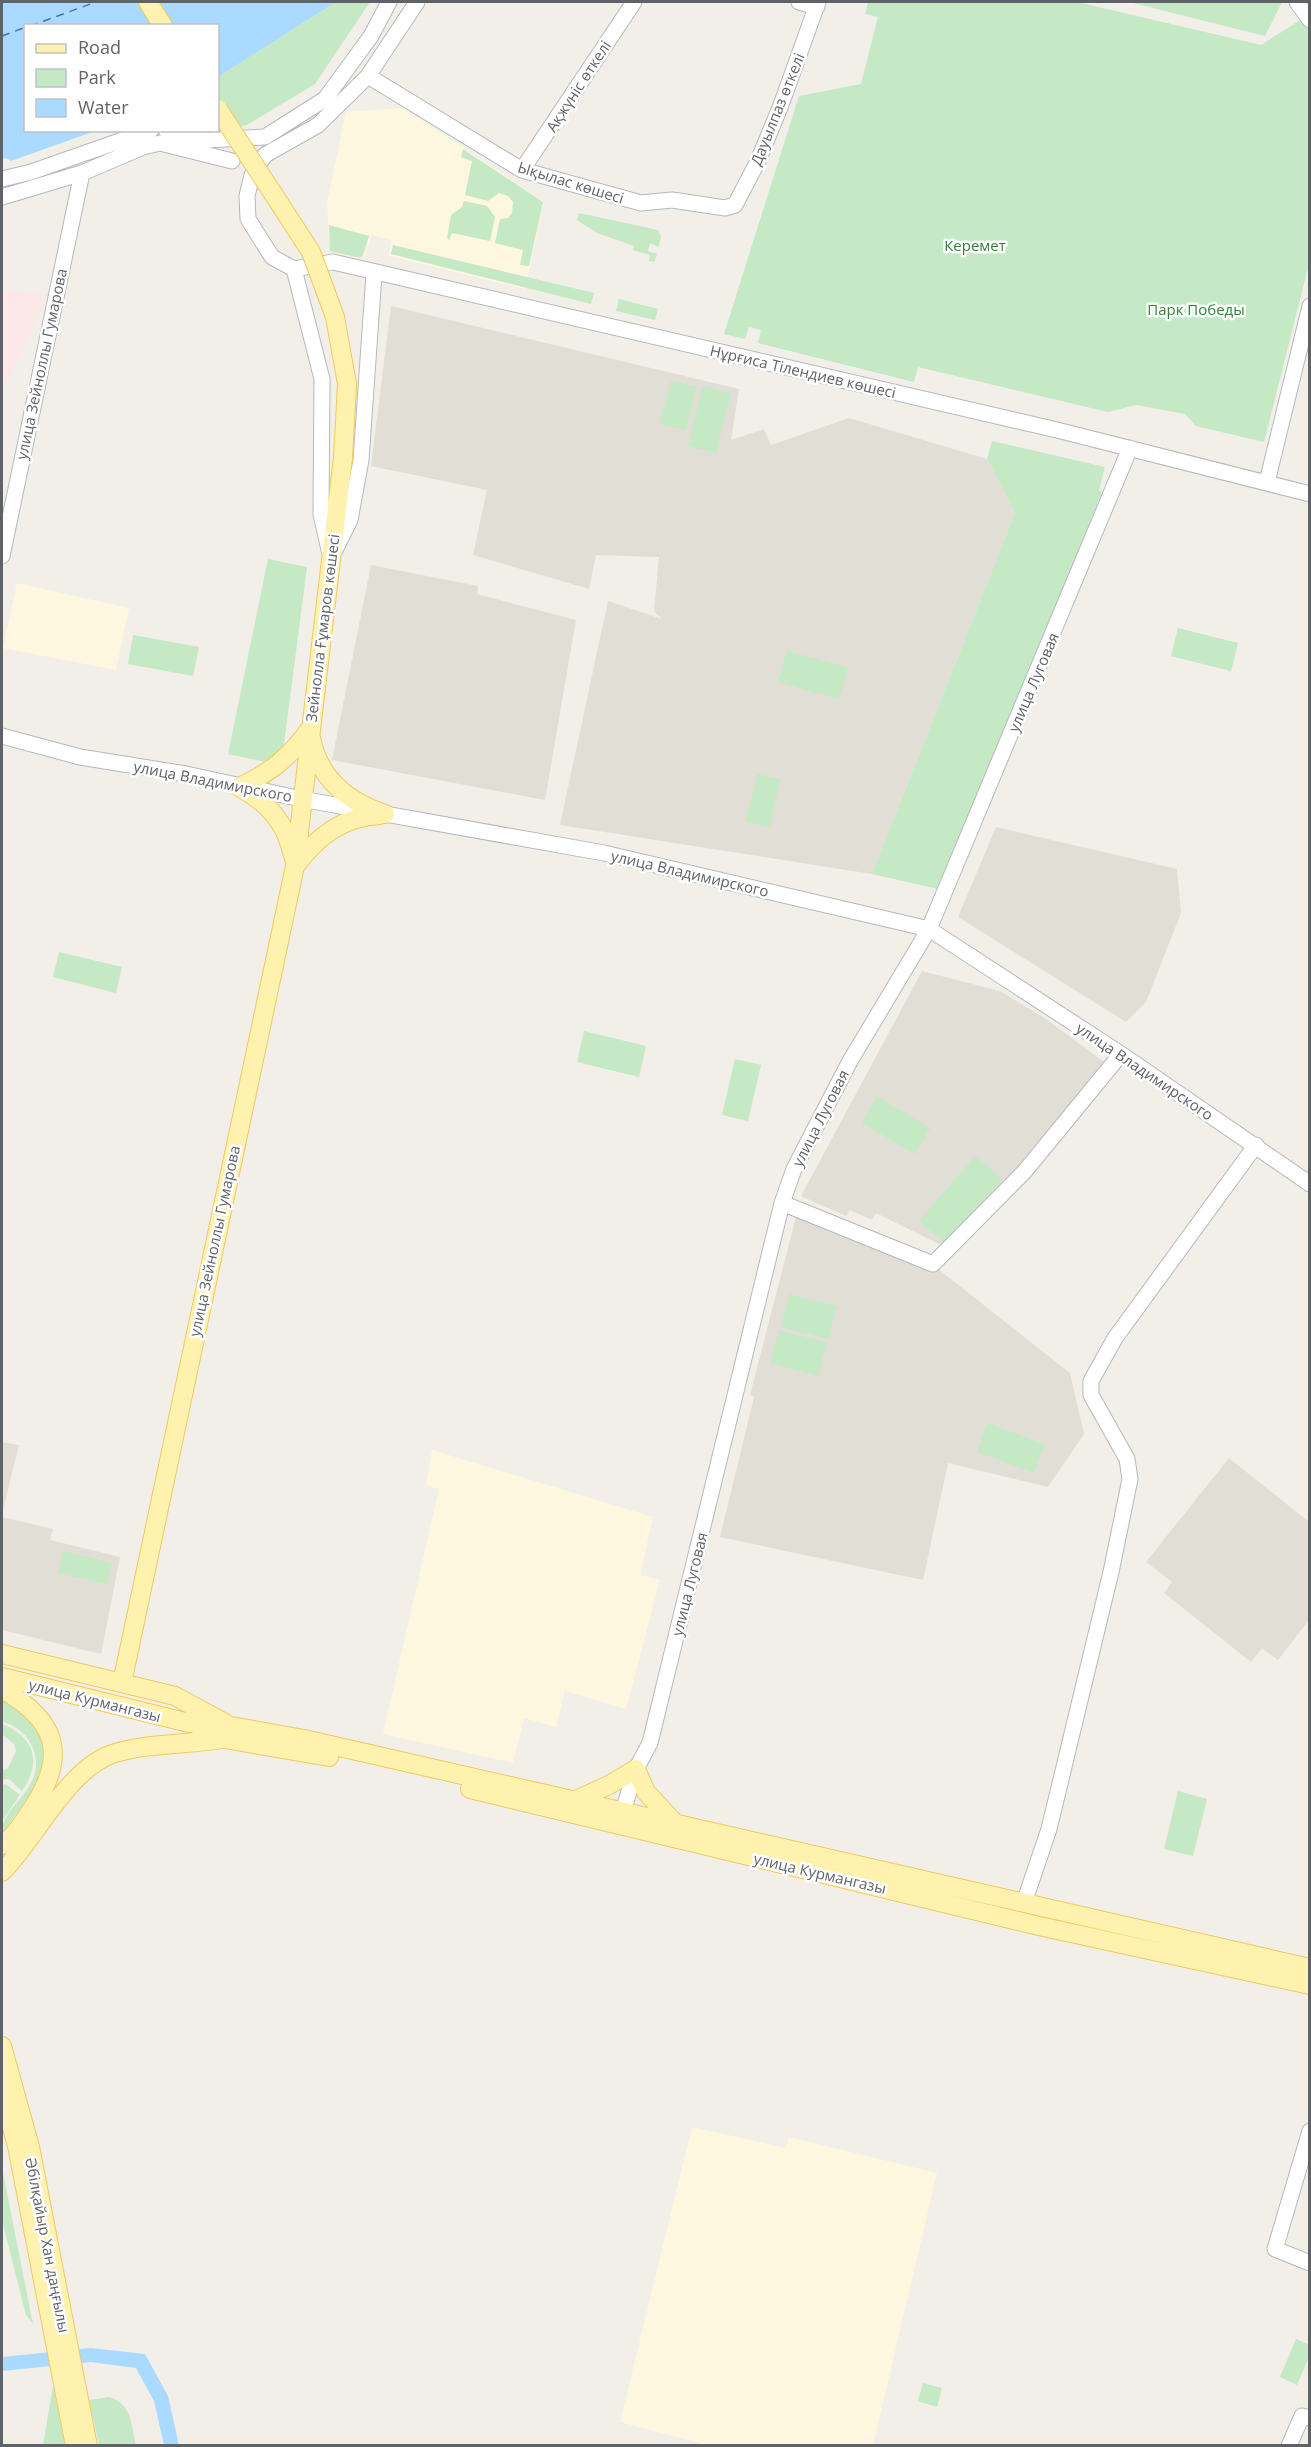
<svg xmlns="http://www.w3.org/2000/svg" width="1311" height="2447" viewBox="0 0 1311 2447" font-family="'Open Sans',sans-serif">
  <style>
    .commercial { fill: #fef7e0 }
    .education { fill: #e1ded6 }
    .medical { fill: #fce8e6 }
    .green { fill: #c5e8c5 }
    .water { fill: #aadaff }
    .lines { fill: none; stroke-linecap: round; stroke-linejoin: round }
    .ferry { stroke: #4174aa; stroke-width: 1.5; stroke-dasharray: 8 6; stroke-linecap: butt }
    .minor-casing { stroke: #b5b8bc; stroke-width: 17 }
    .major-casing { stroke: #f2c960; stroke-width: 20 }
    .minor { stroke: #fff; stroke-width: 15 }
    .major { stroke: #fff2af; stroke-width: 18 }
    .major-bridge-casing { stroke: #f2c960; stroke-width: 20; stroke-linecap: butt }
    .major-bridge { stroke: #fff2af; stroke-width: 18 }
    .labels { text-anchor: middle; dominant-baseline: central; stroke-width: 5; stroke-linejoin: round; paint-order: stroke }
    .street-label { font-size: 15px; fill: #5f6368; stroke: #fff }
    .park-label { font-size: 15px; fill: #348238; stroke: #fff }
  </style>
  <rect width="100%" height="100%" fill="#f1efe8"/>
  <path class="commercial" d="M404,108L544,202L525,289L389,256L392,240L371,235L365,257L359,259L330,251L327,203L346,112Z
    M17,583L129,608L116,670L3,648Z
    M432,1450L653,1517L640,1575L660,1580L626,1709L565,1691L556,1727L524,1718L513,1763L383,1734L439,1489L426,1485Z
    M692,2127L786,2148L789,2137L937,2173L873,2445H708L620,2422Z"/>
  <path class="education" d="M391,306L739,389L731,440L764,429L771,445L849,418L987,459L1015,513L872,874L560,825L608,601L662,619L654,611L659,557L596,555L589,589L473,555L487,490L371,466Z
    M371,565L478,586L477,594L576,620L545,800L332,760Z
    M996,827L1177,869L1181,913L1146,1002L1126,1022L958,917Z
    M922,971L1000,991L1046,1019L1104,1062L949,1249L876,1213L872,1220L850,1210L846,1216L801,1196Z
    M796,1217L928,1261L1070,1373L1084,1434L1048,1487L948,1463L923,1580L720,1537L754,1397L750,1395Z
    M2,1442L19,1445L2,1514Z
    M1229,1458L1309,1522V1620L1278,1660L1262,1648L1251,1662L1164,1593L1172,1582L1146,1562Z
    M2,1517L53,1529L50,1540L120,1557L101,1654L2,1630Z"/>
  <path class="medical" d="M2,290L47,295L2,392Z"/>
  <path class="green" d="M336,2H370L315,84L247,125L218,128V77Z
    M868,2H1077L1261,45L1302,19L1309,29V264L1264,442L1196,426L1185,414L1136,405L1108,412L918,367L914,382L758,343L761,330L749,327L745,339L724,334L799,96L861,84L878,17L865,14Z
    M1129,2H1282L1265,36Z
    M463,149L543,202L529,266L520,265L523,250L495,243L500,219L508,218L512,213L513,202L508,196L499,193L488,201L465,195L472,161L461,157Z
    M464,201L487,206L495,217L490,241L452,233L449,240L447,238L451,215L462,207Z
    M579,213L658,230L661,236L659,247L650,243L648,251L657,254L654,262L649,261L650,255L633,250L634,246L597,233L577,220Z
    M329,225L369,236L363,256L360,258L330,251Z
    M393,245L594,293L591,304L391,254Z
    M619,299L658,309L655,320L616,311Z
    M671,381L697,387L686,430L660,424Z
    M703,386L731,393L716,453L688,446Z
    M992,441L1105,467L1099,490L1102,492L1063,590L1065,594L938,889L872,874L1015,513L987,459Z
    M268,559L307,567L284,744L270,763L228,754Z
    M1178,628L1238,643L1231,671L1171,656Z
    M133,635L199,647L193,676L128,664Z
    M787,651L848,667L839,699L778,682Z
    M757,774L780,779L770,827L746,822Z
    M59,952L122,967L116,993L53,977Z
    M584,1031L646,1046L639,1077L577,1062Z
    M735,1059L761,1065L748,1121L722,1115Z
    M877,1096L930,1128L915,1154L862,1123Z
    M975,1156L1002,1179L946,1244L919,1221Z
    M789,1294L837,1306L828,1339L781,1327Z
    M779,1330L827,1343L818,1376L770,1363Z
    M987,1423L1044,1444L1034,1473L977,1452Z
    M63,1551L112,1563L107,1584L58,1573Z
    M2,1699C45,1716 42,1732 47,1773L2,1833C1,1805 46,1790 34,1751C28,1734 18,1727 2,1721Z
    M2,1724C35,1737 42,1762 22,1791L9,1779L2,1780V1771L8,1768L16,1751L14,1744L2,1734Z
    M6,1784L20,1795L2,1821V1785Z
    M1178,1791L1207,1799L1193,1856L1164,1849Z
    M2,2168L33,2324L26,2315L2,2220Z
    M1296,2339L1310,2345L1309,2357L1297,2385L1280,2377Z
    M923,2383L942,2388L937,2407L918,2401Z
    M53,2386L65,2445H43Z
    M109,2397C132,2403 131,2425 136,2445H99L89,2400Z"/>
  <path class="water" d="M2,2H336L218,77V26H26V130L95,131L11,161L6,158L2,159Z
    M91,2348L145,2354L168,2396L179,2445H164L154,2401L136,2368L91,2362L2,2371V2357Z"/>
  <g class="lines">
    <path class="ferry" d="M30,26L96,2
      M2,36L26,27"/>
    <defs>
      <path id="minor" d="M799,2L817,7
        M1297,2L1310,20
        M368,76L522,170L641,203L672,200L725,208L735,205L758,161L781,105L818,2
        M166,130L207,140L265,137L325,99L371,36L389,2
        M522,170L634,2
        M2,179L31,172L151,130
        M2,197L82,173L143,147L160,143L232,161
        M294,269L333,262L1057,430L1310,494
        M294,269L272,257L248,219L247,196L252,175L265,155L318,125L368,76L417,2
        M294,269L322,379L321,514L329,550
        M1267,482L1310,306
        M334,552L350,520L361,460L374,274
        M2,556L82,173
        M2,736L80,757L186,774L301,799L604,853L929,929L1121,1054L1310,1184
        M782,1203L933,1264L1025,1171L1121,1054
        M620,1821L636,1769L650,1743L782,1203L794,1169L850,1061L929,929L1130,448
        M1024,1903L1049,1829L1111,1572L1130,1479L1127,1459L1091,1395V1381L1115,1338L1256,1145
        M1310,2131L1275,2249L1310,2263
        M1289,2446L1302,2416L1310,2418"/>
      <path id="major" d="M148,2L163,26
        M311,738C319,779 348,802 385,814
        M239,787C268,803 286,822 293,856
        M239,787C270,773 290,757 309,730
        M296,865C318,836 342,817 380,815
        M2,1654L175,1696L225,1723
        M2,1677L189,1723L208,1722L304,1739L1310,1968
        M122,1683L295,866L343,458
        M2,1689C54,1719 69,1752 34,1806C24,1821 16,1835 2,1845
        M201,1730L225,1739L329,1757
        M470,1789L1039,1926L1310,1985
        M576,1800L609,1785L636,1769L646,1792L673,1821
        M2,1872C35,1839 67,1770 112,1754C146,1743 186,1745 222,1739
        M2,2046L30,2147L88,2446
        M2,2091L17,2146L75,2446"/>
    </defs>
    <use href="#minor" class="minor-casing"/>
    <use href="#major" class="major-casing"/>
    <use href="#minor" class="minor"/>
    <use href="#major" class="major"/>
    <defs>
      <path id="major-bridge" d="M218,109L311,252L335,317L347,384L343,458"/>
    </defs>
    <use href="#major-bridge" class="major-bridge-casing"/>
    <use href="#major-bridge" class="major-bridge"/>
  </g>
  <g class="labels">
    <g class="street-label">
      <text transform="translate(578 86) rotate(-57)">Ақжүніс өткелі</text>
      <text transform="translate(777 109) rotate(-68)">Дауылпаз өткелі</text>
      <text transform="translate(571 182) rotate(17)">Ықылас көшесі</text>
      <text transform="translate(41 364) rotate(-78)">улица Зейноллы Гумарова</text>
      <text transform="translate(803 371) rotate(13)">Нұрғиса Тілендиев көшесі</text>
      <text transform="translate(322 628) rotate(-83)">Зейнолла Ғұмаров көшесі</text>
      <text transform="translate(1033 682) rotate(-67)">улица Луговая</text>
      <text transform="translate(213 781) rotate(11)">улица Владимирского</text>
      <text transform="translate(690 873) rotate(13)">улица Владимирского</text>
      <text transform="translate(1145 1071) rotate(34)">улица Владимирского</text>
      <text transform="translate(820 1118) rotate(-63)">улица Луговая</text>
      <text transform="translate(214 1241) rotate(-78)">улица Зейноллы Гумарова</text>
      <text transform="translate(689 1584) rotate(-76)">улица Луговая</text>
      <text transform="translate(95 1700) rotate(14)">улица Курмангазы</text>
      <text transform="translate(820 1873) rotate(13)">улица Курмангазы</text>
      <text transform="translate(48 2245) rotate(79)">Әбілқайыр Хан даңғылы</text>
    </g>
    <g class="park-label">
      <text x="975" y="245">Керемет</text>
      <text x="1196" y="309">Парк Победы</text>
    </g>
  </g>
  <rect width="1311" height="2447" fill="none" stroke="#5f6368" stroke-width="6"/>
  <rect x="24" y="24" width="195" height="108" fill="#ffffff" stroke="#bfc1c3" stroke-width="1.5"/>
  <rect x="36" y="44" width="30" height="9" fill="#fff2af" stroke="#bfc1c3" stroke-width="1.5"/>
  <text x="78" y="54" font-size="18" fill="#5f6368">Road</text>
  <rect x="36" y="69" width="30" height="18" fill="#c5e8c5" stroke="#bfc1c3" stroke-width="1.5"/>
  <text x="78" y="84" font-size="18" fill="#5f6368">Park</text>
  <rect x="36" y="99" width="30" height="18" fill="#aadaff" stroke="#bfc1c3" stroke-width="1.5"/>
  <text x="78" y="114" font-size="18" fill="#5f6368">Water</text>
</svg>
